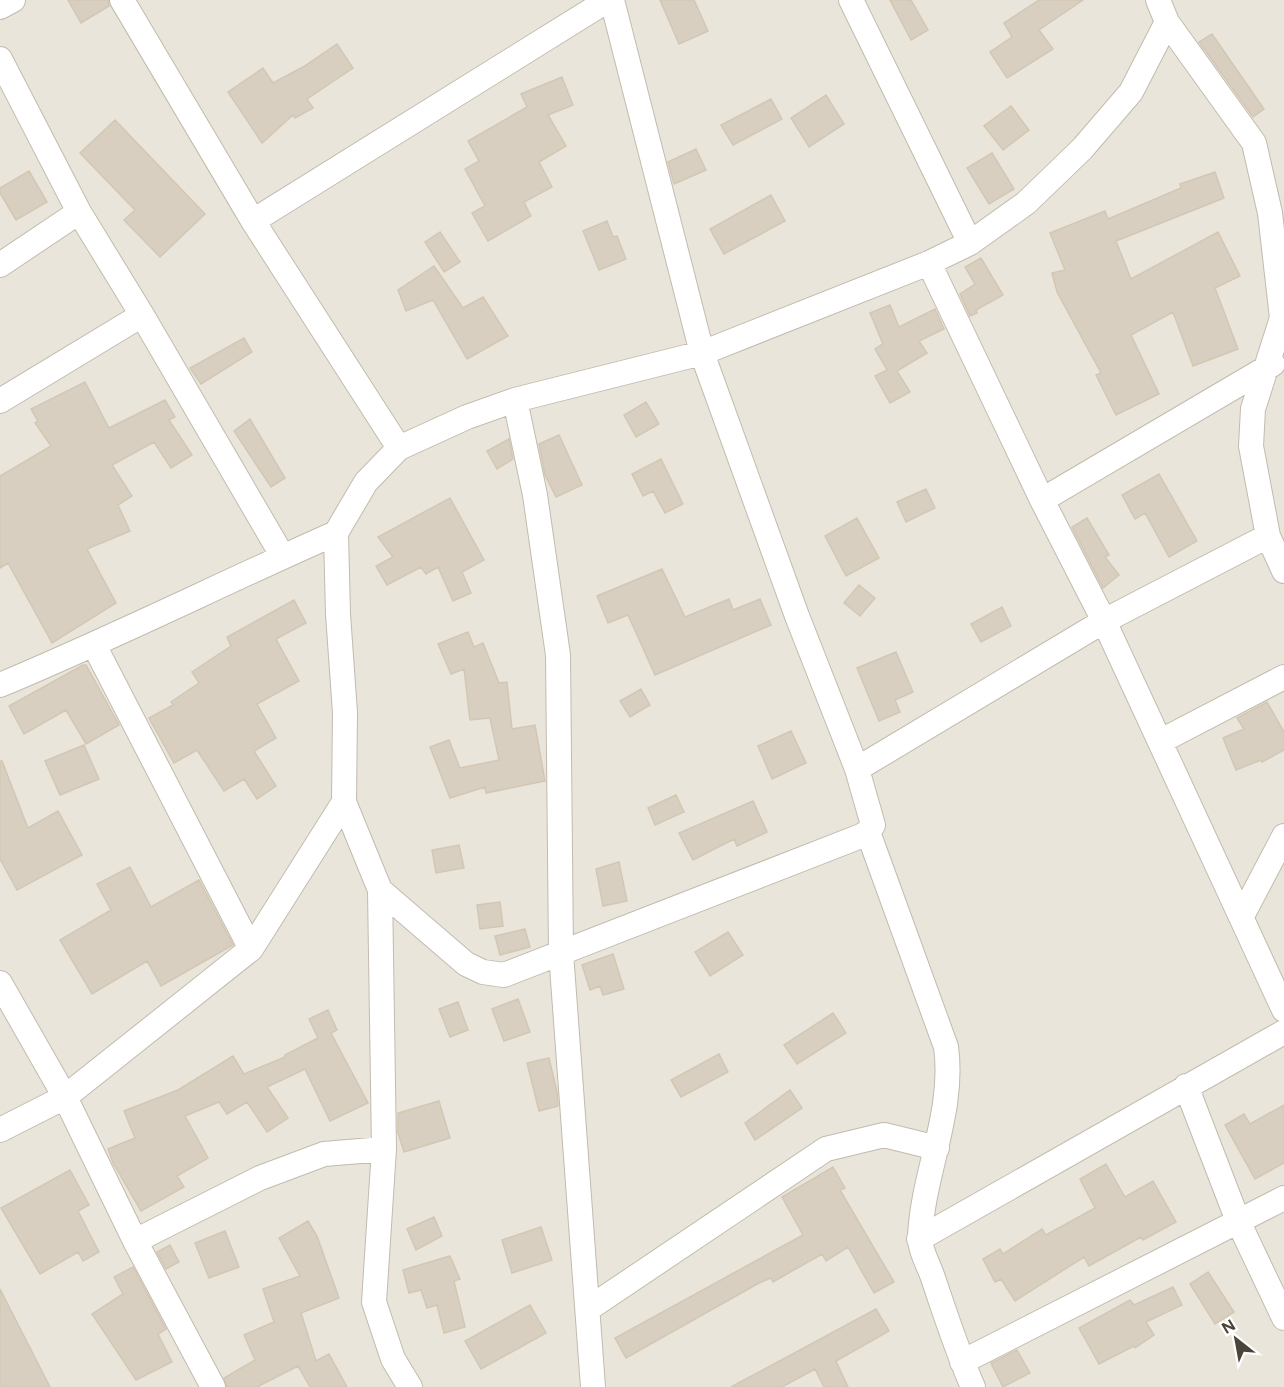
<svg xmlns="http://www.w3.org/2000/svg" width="1284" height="1387" viewBox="0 0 1284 1387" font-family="Figtree,sans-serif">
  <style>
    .residential { fill: #eae5da }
    .building { fill: #d8cfc1; stroke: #d3c7b4; stroke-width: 1.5 }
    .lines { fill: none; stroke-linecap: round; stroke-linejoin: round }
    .street-casing { stroke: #c2bbae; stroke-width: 26 }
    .street { stroke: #fff; stroke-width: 24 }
  </style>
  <rect width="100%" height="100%" fill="#f6f3ec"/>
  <path class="residential" d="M0,0H1284V1387H0Z"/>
  <path class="building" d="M68,0H108L109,6L81,23Z
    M660,0H694L708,31L679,44Z
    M890,0H911L928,30L911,40Z
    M1039,0H1083L1039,30L1053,49L1007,78L990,52L1012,37L1004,23Z
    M1212,34L1264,109L1253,117L1199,42Z
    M337,44L353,68L307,99L313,108L295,118L293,115L262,143L228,92L263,68L273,83L303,67Z
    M562,77L573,105L548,115L566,146L539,162L552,187L524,202L531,216L488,241L472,213L485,206L465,169L479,161L468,141L527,107L521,94Z
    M826,95L844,124L809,147L791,118Z
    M771,99L782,119L733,145L721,125Z
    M1011,106L1029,130L1003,150L984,126Z
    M115,120L205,214L160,257L124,220L135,210L80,153Z
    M696,149L706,170L674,184L668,162Z
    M992,153L1014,189L989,204L967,168Z
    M29,171L47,202L16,220L0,193V188Z
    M1215,172L1224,198L1116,241L1131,279L1218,232L1240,276L1215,288L1238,349L1193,366L1173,312L1131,335L1159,394L1116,415L1096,375L1101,373L1057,292L1052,273L1065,270L1050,233L1105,211L1108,219L1181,188L1180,184Z
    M771,195L785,221L724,254L710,229Z
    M607,221L613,237L617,236L626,259L599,270L583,231Z
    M440,232L460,262L444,272L425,242Z
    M981,258L1003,295L976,310L977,313L970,316L960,294L975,284L965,267Z
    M434,266L463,308L483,297L508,336L467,359L433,300L406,311L398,290Z
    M890,305L899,327L935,309L944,329L919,341L927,353L897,371L910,392L890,403L875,376L887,370L875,349L883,344L870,313Z
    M244,338L252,352L201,384L190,368Z
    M85,382L109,428L165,400L175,417L169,420L192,455L171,468L154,442L112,465L132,496L118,505L130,531L87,549L116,603L52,643L8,563L0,568V476L51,446L35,423L38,421L31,409Z
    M646,402L659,424L636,437L624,415Z
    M250,419L285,478L271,487L234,431Z
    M559,435L582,485L556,497L545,475L539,444Z
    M509,439L513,459L497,469L487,451Z
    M661,459L683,504L665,513L653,491L643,496L632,474Z
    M1159,474L1197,541L1169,557L1145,513L1135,519L1122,495Z
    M926,489L935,508L906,522L897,502Z
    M450,498L484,560L462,572L471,593L453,601L438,567L426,574L421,567L387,585L376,566L393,557L378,537Z
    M857,518L879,558L846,576L825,536Z
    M1087,518L1109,555L1105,557L1119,575L1103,588L1072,527Z
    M662,569L685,617L729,599L733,610L760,599L771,625L655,675L628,615L608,623L597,596Z
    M859,585L875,598L860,616L844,603Z
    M294,600L306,623L276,639L299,681L257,704L276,738L254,751L276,786L257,799L244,779L224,791L197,750L174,763L149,718L173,705L171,702L199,683L192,672L231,646L227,637Z
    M1002,607L1011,626L981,642L971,624Z
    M468,632L474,647L483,643L499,683L507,682L512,729L535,725L545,781L486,793L485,787L450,798L430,747L449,740L460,768L499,760L490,718L470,720L464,669L451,674L438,644Z
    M896,652L913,692L895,700L900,712L879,721L857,668Z
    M83,665H86L119,725L86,744L66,710L24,734L9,706Z
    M641,689L650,705L630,717L620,701Z
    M1267,702L1284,732V750L1262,762L1261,760L1236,770L1223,738L1244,729L1237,718Z
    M791,731L806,763L772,779L758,746Z
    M84,745L99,779L60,795L45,761Z
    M0,761H2L28,828L58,811L82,855L17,890L0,859Z
    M676,795L684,812L655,825L648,808Z
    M753,801L767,832L737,846L734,839L693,860L679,833Z
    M459,845L464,868L436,873L432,850Z
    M619,862L627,901L603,906L596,869Z
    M130,867L151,907L199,880L233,945L161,986L147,961L92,994L60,940L111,910L97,884Z
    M500,902L503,926L480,929L477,905Z
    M525,929L530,947L500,955L495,936Z
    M728,932L743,955L710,976L695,952Z
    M613,954L624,989L603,995L600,986L590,990L582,965Z
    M518,999L530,1032L504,1041L492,1009Z
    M458,1002L468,1030L450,1037L439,1009Z
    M328,1010L337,1030L331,1033L368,1103L330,1121L305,1069L267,1087L288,1118L267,1132L247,1102L227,1114L219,1102L185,1116L208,1158L177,1176L184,1187L141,1211L113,1163L108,1149L135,1138L124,1111L178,1090L233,1056L244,1074L285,1057V1055L318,1038L309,1019Z
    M833,1013L846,1033L797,1064L784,1045Z
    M719,1054L728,1072L681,1097L671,1080Z
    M549,1058L557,1092L558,1106L539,1111L527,1063Z
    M790,1090L802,1108L755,1140L745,1123Z
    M439,1101L450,1138L404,1152L398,1133V1113Z
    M1284,1105V1163L1255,1179L1225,1125L1244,1114L1250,1124Z
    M1106,1164L1125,1197L1153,1181L1176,1222L1143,1240L1141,1237L1089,1266L1084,1257L1015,1301L1001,1279L995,1282L983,1259L1000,1249L1003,1254L1042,1229L1046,1235L1095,1208L1080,1179Z
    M833,1167L845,1188L840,1190L894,1282L874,1293L848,1247L826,1261L822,1254L773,1282L771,1278L759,1283L626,1358L615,1338L803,1235L782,1197Z
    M70,1170L89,1205L78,1211L99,1252L83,1261L78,1252L40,1274L1,1208Z
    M434,1217L442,1236L416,1250L407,1229Z
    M308,1221L317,1236L339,1298L301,1313L316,1361L329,1354L347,1387H310L298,1366L257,1387H227L224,1378L255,1360L244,1335L274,1322L263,1289L300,1276L279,1238Z
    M541,1227L552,1260L512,1273L502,1240Z
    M225,1231L239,1267L209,1278L195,1243Z
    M170,1245L179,1262L166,1269L157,1252Z
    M450,1256L460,1279L454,1281L465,1327L444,1333L437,1305L427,1308L421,1290L409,1293L403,1270Z
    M133,1267L166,1329L158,1334L172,1362L136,1380L92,1314L123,1294L114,1277Z
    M1208,1272L1234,1312L1215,1324L1190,1284Z
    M1173,1287L1182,1305L1146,1322L1154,1335L1135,1348L1134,1346L1099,1364L1079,1328L1130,1300L1134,1305Z
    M0,1289L50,1387H0Z
    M530,1305L546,1333L481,1369L465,1341Z
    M876,1309L889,1331L836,1361L848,1387H824L815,1369L782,1387H731Z
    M1017,1350L1030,1373L1003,1387L991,1363Z"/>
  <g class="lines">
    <defs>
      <path id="street" d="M122,0L253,221
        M851,0L970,243
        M0,7L13,0
        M1167,22L1254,143L1270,213L1282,318L1253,409L1251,446L1268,536L1284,571
        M0,59L79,212L142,315L283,557
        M929,263L970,243L1026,203L1082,149L1131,92L1167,22L1158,0
        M0,265L79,212
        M0,401L142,315
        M399,448L253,221L608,0
        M1042,500L1273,364
        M94,645L251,949
        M0,685C113,638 223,583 336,533
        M1161,741L1284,677
        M857,769L1104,621L1268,536
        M868,832L946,1047C955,1111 923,1173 920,1236C919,1248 928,1264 932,1275C945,1313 957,1351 973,1387
        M380,890L466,964L483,972L504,975L861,836L868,832L873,825L857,769L797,616L702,353L612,0
        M1242,916L1284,836
        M0,983L65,1097L251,949L344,802
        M1186,1086L1238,1221L1284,1318
        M0,1130L65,1097L135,1241L213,1387
        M919,1239L1284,1032
        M135,1241L260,1178L324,1154L384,1149
        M588,1309L826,1149L884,1135L937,1148
        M962,1362L1284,1198
        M410,1387L393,1359L374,1302L384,1149L380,890L344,802L345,713L338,614L336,533L366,482L399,448L467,417L515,400
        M593,1387L561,953L558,655L535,495L515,400L702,353L929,263L1042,500L1104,621L1284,1010"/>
    </defs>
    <use href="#street" class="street-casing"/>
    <use href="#street" class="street"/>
  </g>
  <g transform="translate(1236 1339) rotate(329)" stroke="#ffffff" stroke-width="4.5" paint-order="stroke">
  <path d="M0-4.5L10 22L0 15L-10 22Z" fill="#4b4439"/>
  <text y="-9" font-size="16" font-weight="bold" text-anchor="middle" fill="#4b4439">N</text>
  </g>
</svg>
